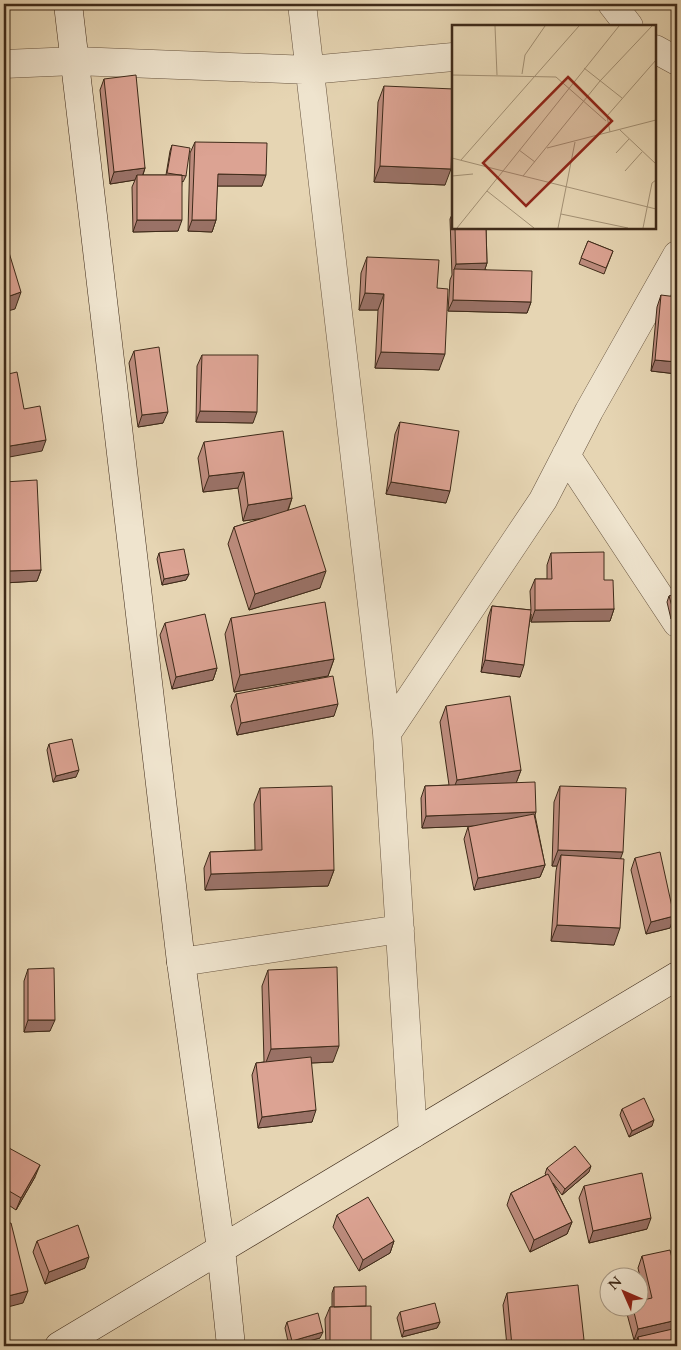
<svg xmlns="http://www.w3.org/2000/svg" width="681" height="1350" viewBox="0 0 681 1350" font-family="Cardo,serif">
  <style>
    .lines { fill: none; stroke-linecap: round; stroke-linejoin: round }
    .street-casing { stroke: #685540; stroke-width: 29 }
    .secondary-casing { stroke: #3e2a19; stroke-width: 29 }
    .street { stroke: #efe4ce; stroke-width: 28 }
    .secondary { stroke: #efe4ce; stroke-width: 28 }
    .wall { fill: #bd8c7e; stroke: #3e2a19 }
    .shaded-wall { fill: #9a7267; stroke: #3e2a19 }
    .building { fill: #dca393; stroke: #3e2a19 }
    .inset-road { fill: none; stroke: #a39175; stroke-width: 1 }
    .view { fill: #8f2418; fill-opacity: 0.15; stroke: #8f2418; stroke-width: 2.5 }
    .inset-edge { fill: none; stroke: #3e2a19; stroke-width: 2.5 }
  </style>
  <rect width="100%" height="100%" fill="#e6d5b3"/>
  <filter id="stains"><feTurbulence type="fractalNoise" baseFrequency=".004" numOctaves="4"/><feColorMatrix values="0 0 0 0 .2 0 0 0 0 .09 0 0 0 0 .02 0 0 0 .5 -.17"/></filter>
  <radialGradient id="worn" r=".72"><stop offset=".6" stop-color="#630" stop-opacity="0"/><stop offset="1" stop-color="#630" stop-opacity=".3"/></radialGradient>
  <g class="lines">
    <defs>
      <path id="street" d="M302,4L387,733L413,1134
        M612,4L629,26
        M655,49L677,61
        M4,64L75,61L310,70L453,57
        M566,455L677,623
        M387,733L543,500L589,411L677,255
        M181,962L400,929"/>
      <path id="secondary" d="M68,4L181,962L221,1249L231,1346
        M59,1346L677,976"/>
    </defs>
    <use href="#street" class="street-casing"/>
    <use href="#secondary" class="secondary-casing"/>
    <use href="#street" class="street"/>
    <use href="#secondary" class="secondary"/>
  </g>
  <path class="wall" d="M104,79L145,168L143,175H166L170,151L172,145L186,176L183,182L182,181L178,231L133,232L132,187L135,180L110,184L100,90Z
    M384,86L445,185L374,182L378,102Z
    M454,122V190H452L453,123Z
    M195,142L262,186H217L216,220L212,232L188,231L190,153Z
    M454,210V228H486L487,263L485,269L531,302L527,313L448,311L450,280L452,275L450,219Z
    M588,241L613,251L604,274L579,264Z
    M367,257L437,288L439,370L375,368L378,310H359L361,273Z
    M661,295L677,374L651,371L657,307Z
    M134,351L163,423L138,427L129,363Z
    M202,355L253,423L196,422L197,366Z
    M400,422L446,503L386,494L395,434Z
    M204,442L292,498L288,511L320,588L249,610L228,544L234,527L265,518L243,521L238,488L203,492L198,458Z
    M4,482L41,570L37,581L4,583Z
    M159,553L189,574L186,580L162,585L157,559Z
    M551,553L604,580L614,609L610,621L531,622V614L520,677L481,672L488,617L492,606L531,610L530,591L535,579H547V565Z
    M677,594V617L671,619L667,602L669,596Z
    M231,618L334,659L328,676L234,692L225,634Z
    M165,623L217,668L213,680L172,689L160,635Z
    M236,694L334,716L237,735L231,706Z
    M446,706L521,770L516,783L535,815L545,865L540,877L474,890L464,839L468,827L475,826L422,828L421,798L425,786L449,785L440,722Z
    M49,744L76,777L53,782L47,750Z
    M560,786L621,858L614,945L551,941L556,871L557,866H552L554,802Z
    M260,788L334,870L328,886L205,890L204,868L210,852L255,850L254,804Z
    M635,858L670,928L646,934L631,870Z
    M28,969L50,1031L24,1032V981Z
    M268,970L333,1062L311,1063L312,1122L258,1128L252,1075L256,1063L264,1062L262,986Z
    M622,1109L652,1126L629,1137L620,1115Z
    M4,1158L35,1177L16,1210L4,1202Z
    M547,1168L589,1172L562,1195L553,1183L572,1222L567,1234L530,1252L507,1205L511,1193L546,1175L545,1174Z
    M584,1186L647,1229L589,1243L579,1198Z
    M337,1215L394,1241L390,1253L359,1271L333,1227Z
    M37,1241L85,1268L45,1284L33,1252Z
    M642,1256L677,1346H635L637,1340H634L627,1314L630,1308H633L645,1299L638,1268Z
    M334,1287L366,1306L371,1342L326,1344L325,1319L330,1307H332V1293Z
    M507,1293L584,1340L581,1346H507L503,1305Z
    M400,1312L440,1322L437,1328L402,1337L397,1318Z
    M287,1322L320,1338L289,1346L285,1328Z"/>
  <path class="shaded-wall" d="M380,166L451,169L445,185L374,182Z
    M145,168L141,180L137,175L135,180L110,184L114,172Z
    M218,174L266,175L262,186H213Z
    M137,220H182L178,231L133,232Z
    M192,220H216L212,232L188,231Z
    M487,263L483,275L454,270L456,264Z
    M21,292L15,309L4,312V298Z
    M365,293L384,294L378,310H359Z
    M453,300L531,302L527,313L448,311Z
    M381,352L445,354L439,370L375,368Z
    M655,360L677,362V374L651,371Z
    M200,411L257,412L253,423L196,422Z
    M168,412L163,423L138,427L142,415Z
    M46,440L42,451L4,458V447Z
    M244,472L238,488L203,492L209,476Z
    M391,482L450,491L446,503L386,494Z
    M292,498L286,515L243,521L248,505Z
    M41,570L37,581L4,583V578L6,571Z
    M326,571L320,588L249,610L255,594Z
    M189,574L186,580L162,585L164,579Z
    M614,609L610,621L531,622L535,610Z
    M677,612V617L671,619L674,613Z
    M334,659L328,676L234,692L240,675Z
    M485,660L524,665L520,677L481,672Z
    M217,668L213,680L172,689L176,677Z
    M338,704L334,716L237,735L241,723Z
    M79,770L76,777L53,782L56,776Z
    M521,770L515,786L451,796L457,780Z
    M9,774L7,781H4V776Z
    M536,812L532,824L422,828L426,816Z
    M558,850L623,852L617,868L561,855L557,866H552Z
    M545,865L540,877L474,890L478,878Z
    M334,870L328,886L205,890L211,874Z
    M674,916L670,928L646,934L651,922Z
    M557,925L620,928L614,945L551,941Z
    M28,1020H55L50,1031L24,1032Z
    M339,1046L333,1062L265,1065L271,1049Z
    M316,1110L312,1122L258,1128L262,1117Z
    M654,1120L652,1126L629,1137L632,1131Z
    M40,1165L35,1177L16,1210L21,1198Z
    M591,1166L589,1172L562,1195L565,1189Z
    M651,1218L647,1229L589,1243L593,1231Z
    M572,1222L567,1234L530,1252L534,1240Z
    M394,1241L390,1253L359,1271L363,1260Z
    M89,1257L85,1268L45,1284L49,1272Z
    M28,1291L23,1303L4,1308V1297Z
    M677,1320V1330L638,1337L637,1340H634L638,1329Z
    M440,1322L437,1328L402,1337L404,1331Z
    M323,1332L320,1338L290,1346L292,1341Z
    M584,1340L581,1346H529Z"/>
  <path class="building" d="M136,75L145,168L114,172L104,79Z
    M384,86L454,89L451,169L380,166Z
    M195,142L267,143L266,175L218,174L216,220H192Z
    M172,145L190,148L186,176L167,173Z
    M137,175H182V220H137Z
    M455,228H486L487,263L456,264Z
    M4,236L21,292L4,298Z
    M588,241L613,251L606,268L581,258Z
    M367,257L439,260L437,288L448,289L445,354L381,352L384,294L365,293Z
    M454,269L532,271L531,302L453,300Z
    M661,295L677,297V362L655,360Z
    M159,347L168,412L142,415L134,351Z
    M202,355H258L257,412L200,411Z
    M17,372L24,409L40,406L46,440L4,447V375Z
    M400,422L459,431L450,491L391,482Z
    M283,431L292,498L248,505L244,472L209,476L204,442Z
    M37,480L41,570L6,571L4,516V482Z
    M305,505L326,571L255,594L234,527Z
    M184,549L189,574L164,579L159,553Z
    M604,552V580H613L614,609L535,610V579H552L551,553Z
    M677,594V612L674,613L669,596Z
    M325,602L334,659L240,675L231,618Z
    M492,606L531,610L524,665L485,660Z
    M205,614L217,668L176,677L165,623Z
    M333,676L338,704L241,723L236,694Z
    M510,696L521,770L457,780L446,706Z
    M72,739L79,770L56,776L49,744Z
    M5,755L9,774L4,776V756Z
    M535,782L536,812L426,816L425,786Z
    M332,786L334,870L211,874L210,852L262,850L260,788Z
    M560,786L626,788L623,852L558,850Z
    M534,814L545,865L478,878L468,827Z
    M660,852L674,916L651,922L635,858Z
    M561,855L624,859L620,928L557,925Z
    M337,967L339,1046L271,1049L268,970Z
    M54,968L55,1020H28V969Z
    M311,1057L316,1110L262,1117L256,1063Z
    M644,1098L654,1120L632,1131L622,1109Z
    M575,1146L591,1166L565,1189L547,1168Z
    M9,1148L40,1165L21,1198L4,1188V1158Z
    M642,1173L651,1218L593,1231L584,1186Z
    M548,1174L572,1222L534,1240L511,1193Z
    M368,1197L394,1241L363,1260L337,1215Z
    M11,1223L28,1291L4,1297V1224Z
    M78,1225L89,1257L49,1272L37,1241Z
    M670,1250L677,1278V1320L638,1329L633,1308H638V1301L652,1298L642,1256Z
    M578,1285L584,1340L529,1346H512L507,1293Z
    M366,1286V1306L334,1307V1287Z
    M435,1303L440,1322L404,1331L400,1312Z
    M371,1306V1342L330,1344V1307Z
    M318,1313L323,1332L292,1341L287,1322Z
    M677,1328V1346H640L638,1337Z
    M372,1342V1346H298Z"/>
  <g transform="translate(452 25)">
    <rect width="204" height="204" fill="#e6d5b3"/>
    <path class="inset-road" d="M43,1L45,50M132,43L170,73M70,49L73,30L93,1M0,50L104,52L154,96M168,105L204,139M158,107L155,91L204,35M95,123L204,95M67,125L83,137M164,128L177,114M0,133L51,146L167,1M9,135L127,1M173,146L190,127M0,151L21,149M71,151L148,56L200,1M35,166L82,203M109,189L176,203M5,203L51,146L204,184M106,203L123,117M191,203L200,158L204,155"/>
    <path class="view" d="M116,52L160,96L74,181L31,138Z"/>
    <rect width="204" height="204" class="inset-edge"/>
  </g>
  <rect width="681" height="1350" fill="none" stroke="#e6d5b3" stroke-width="20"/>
  <rect x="5" y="5" width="671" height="1340" fill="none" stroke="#3e2a19" stroke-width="2.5"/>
  <rect x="10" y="10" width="661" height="1330" fill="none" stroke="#3e2a19"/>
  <g transform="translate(624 1292) rotate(315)"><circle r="24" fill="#efe4ce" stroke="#a89a86"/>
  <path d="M0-4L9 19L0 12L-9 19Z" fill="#8f2418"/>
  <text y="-8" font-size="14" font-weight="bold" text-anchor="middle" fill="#3e2a19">N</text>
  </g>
  <rect width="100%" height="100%" filter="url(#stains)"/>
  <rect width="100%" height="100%" fill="url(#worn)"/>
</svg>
